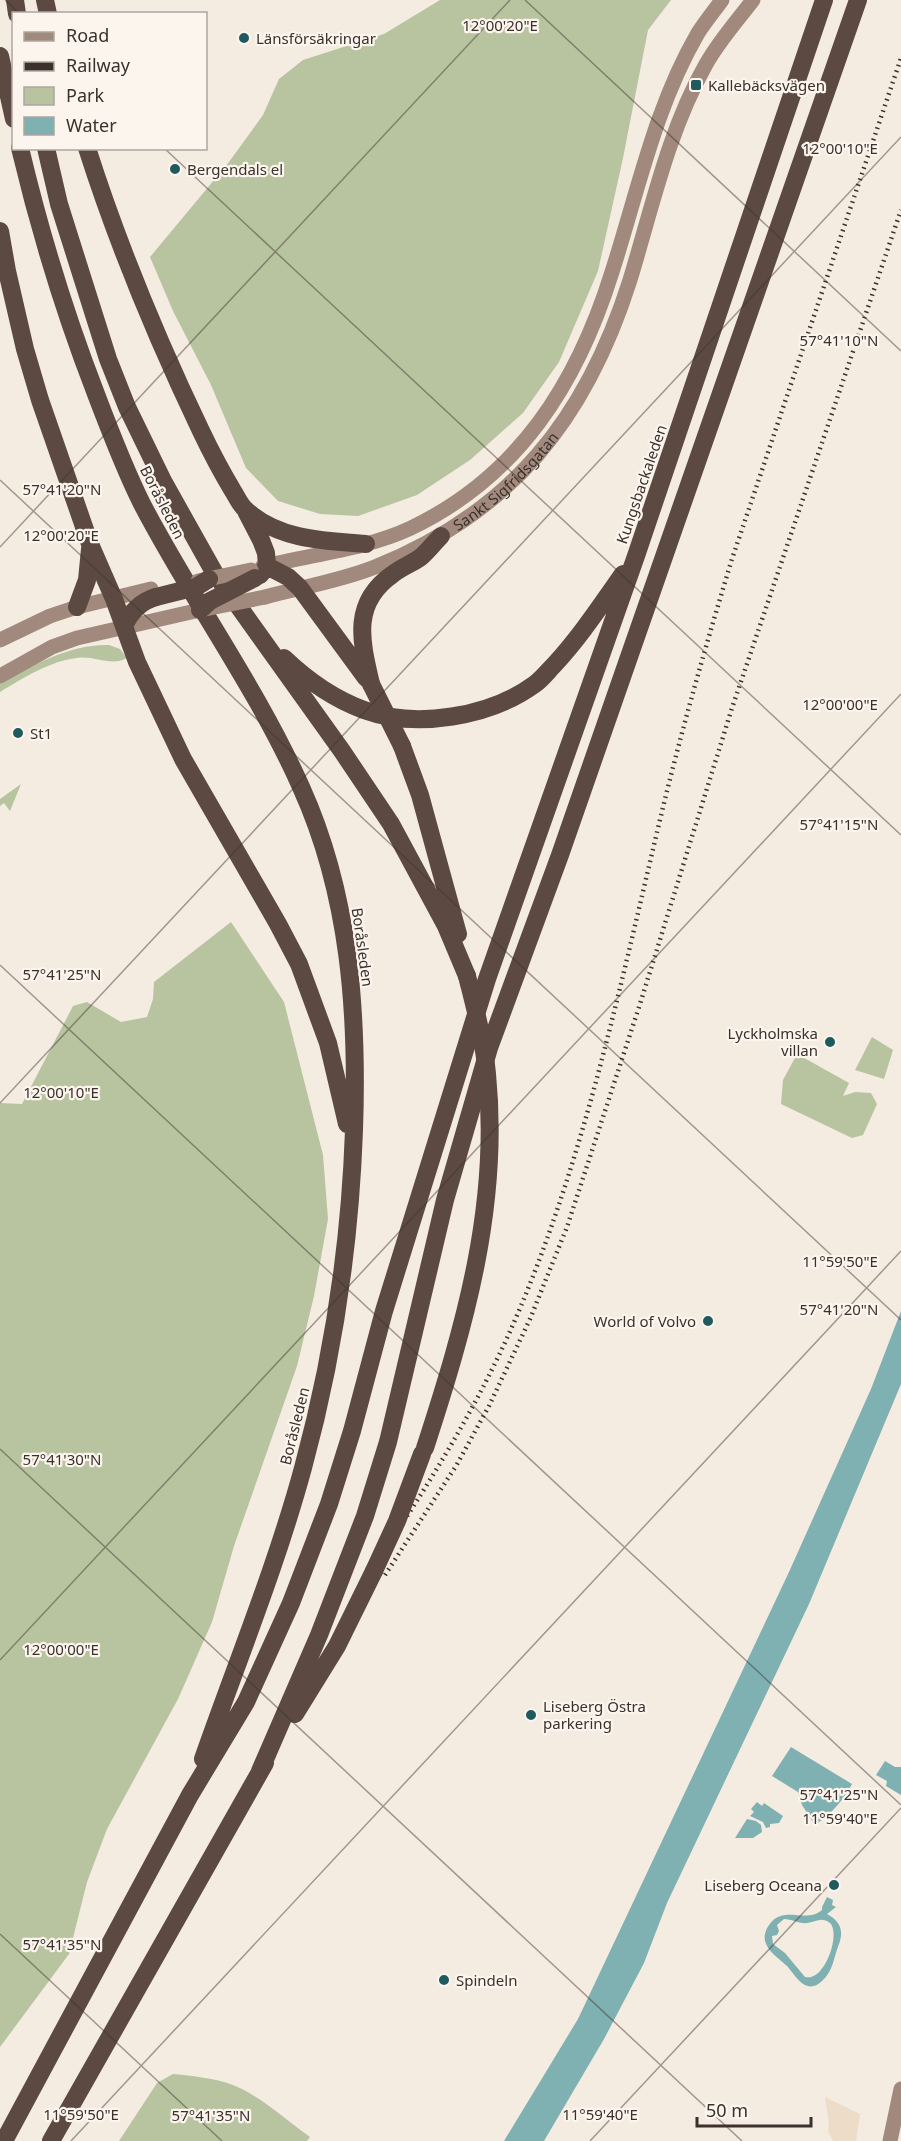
<svg xmlns="http://www.w3.org/2000/svg" width="901" height="2141" viewBox="0 0 901 2141" font-family="'Noto Sans',sans-serif">
  <style>
    .green { fill: #b8c4a0 }
    .plaza { fill: #ecdcc8 }
    .water { fill: #7fb0b2; fill-rule: evenodd }
    .lines { fill: none; stroke-linecap: round; stroke-linejoin: round }
    .secondary { stroke: #a18a7d; stroke-width: 15 }
    .highway { stroke: #5c4a42; stroke-width: 18 }
    .rail { stroke: #3b302b; stroke-width: 4.5; stroke-dasharray: 1.5 4.5; stroke-linecap: butt }
    .secondary-bridge { stroke: #a18a7d; stroke-width: 15 }
    .highway-bridge { stroke: #5c4a42; stroke-width: 18 }
    .ticks { fill: none; stroke: #3b302b; stroke-width: 1.5; stroke-opacity: 0.45 }
    .poi-dot { fill: #1f5a5e; stroke: #fbf5ee; stroke-width: 2 }
    .labels { text-anchor: middle; dominant-baseline: central; stroke-width: 4.5; stroke-linejoin: round; paint-order: stroke }
    .poi-label { font-size: 15px; fill: #3b302b; stroke: #fbf5ee; text-anchor: start }
    .street-label { font-size: 15px; fill: #3b302b; stroke: #fbf5ee }
    .ticks-label { font-size: 15px; text-anchor: middle; fill: #3b302b; stroke: #fbf5ee; stroke-width: 4.5; stroke-linejoin: round; paint-order: stroke }
  </style>
  <rect width="100%" height="100%" fill="#f4ebe1"/>
  <path class="green" d="M440,0H671L648,30L623,158L598,271L559,362L523,413L470,460L417,495L358,516L320,514L278,501L246,468L211,385L173,311L150,257L229,162L263,115L279,79L303,60L384,34Z
    M109,645L120,649L127,658C111,667 94,655 77,658C50,661 23,678 0,692V683C34,665 69,644 109,645Z
    M21,784L10,811L4,803L0,806V799Z
    M231,922L284,1002L323,1155L328,1219L314,1296L297,1366L234,1546L212,1622L178,1699L107,1829L87,1882L69,1954L0,2047V1103L22,1104L73,1006L87,1002L121,1022L147,1017L153,999L154,982Z
    M872,1037L893,1050L884,1079L855,1070Z
    M797,1054L849,1083L843,1096L855,1092L871,1093L877,1104L863,1135L852,1138L781,1104L783,1080Z
    M173,2074C193,2076 214,2078 233,2085C259,2095 287,2121 310,2137L307,2141H119L157,2083Z"/>
  <path class="plaza" d="M825,2097L860,2114L856,2141H833L828,2131L829,2124Z"/>
  <path class="water" d="M901,1311V1384L809,1604L667,1903L644,1963L604,2039L544,2141H504L578,2019L789,1572L871,1389Z
    M791,1747L852,1784C843,1801 831,1814 815,1825L802,1805L798,1792L772,1776Z
    M885,1761L895,1767H901V1795L886,1786L887,1781L876,1775Z
    M757,1802L762,1806L764,1803L783,1816L779,1823L770,1824V1827L766,1828L763,1822L750,1816L754,1812L751,1809Z
    M747,1819L756,1821L761,1825L762,1832L753,1838H735Z
    M827,1897L833,1900L832,1905L836,1907L827,1914C840,1921 844,1930 839,1944C834,1956 833,1972 822,1981C806,1996 796,1976 787,1966C775,1955 756,1944 769,1925C783,1904 806,1924 822,1910V1907ZM784,1919C792,1919 799,1924 807,1923C815,1922 822,1916 830,1923C841,1933 825,1982 805,1977L785,1953L773,1944L772,1936L777,1935L779,1931L777,1925Z"/>
  <g class="lines">
    <g class="secondary">
      <path d="M262,567C311,554 364,550 411,528C519,476 577,384 612,272C638,191 655,107 698,33C705,22 714,11 722,0"/>
      <path id="s1" d="M265,597C302,587 340,581 375,567C512,512 586,419 630,280C652,208 668,132 705,66C718,42 737,21 753,0"/>
      <path d="M0,640L50,616L77,607L151,589"/>
      <path d="M0,676L52,647L77,638L200,610"/>
      <path d="M890,2141L901,2089"/>
    </g>
    <path class="highway" d="M15,0L17,14
      M45,0L48,14
      M0,56L14,119
      M20,148C40,232 65,314 96,394C110,431 124,468 142,504C192,600 257,688 301,787C350,895 358,1014 354,1130C350,1245 333,1358 303,1468C276,1567 237,1662 203,1759
      M46,148L59,204L108,359L127,407L163,481L214,572L342,751L391,824L446,926L467,976
      M87,148C118,245 157,339 201,431C211,452 221,471 233,491C237,497 240,505 246,510C278,540 325,541 366,544
      M0,231L7,271L25,349L40,400L90,544L114,599L137,662L183,759L278,924L299,964L328,1043L347,1124
      M246,511L261,540L266,553L267,566L260,575
      M267,566L288,577L300,588L366,678
      M77,607L87,580L90,549
      M124,626C130,613 141,601 156,597
      M284,658C307,680 334,699 364,710C416,729 490,717 535,684C542,679 548,671 554,665C580,637 601,605 623,574
      M371,684C361,641 351,603 393,574C402,567 413,563 421,557C428,551 434,543 441,536
      M402,746L420,795L458,934
      M295,1714L337,1646L374,1571
      M260,1771L319,1635L365,1516L388,1442L445,1200L489,1048L560,855L858,0
      M4,2141L190,1795L246,1702L291,1603L329,1504L352,1431L384,1311L487,979L636,556L824,0
      M51,2141L265,1763"/>
    <path class="rail" d="M374,1566C428,1486 480,1403 518,1313C588,1148 623,972 665,799C685,718 708,638 732,559L901,58
      M385,1575L456,1466L489,1406L530,1319L567,1227L640,1004L732,708L901,210"/>
    <path class="secondary-bridge" d="M198,581L251,570
      M200,610L265,597"/>
    <path class="highway-bridge" d="M156,597L196,587L209,579
      M200,610L210,601L255,578
      M371,684L402,746
      M425,1448C465,1325 500,1205 487,1074C484,1041 475,1008 467,976
      M374,1571L397,1521L422,1454"/>
  </g>
  <path class="ticks" d="M5,0L20,14M525,0L901,351M164,148L901,835M0,480L901,1320M0,547L510,0M0,965L901,1805M0,1103L901,137M0,1449L742,2141M0,1660L901,694M0,1934L222,2141M71,2141L901,1251M590,2141L901,1808"/>
  <g class="poi-dot">
    <circle cx="244" cy="38" r="6"/>
    <rect x="690" y="79" width="12" height="12" rx="3"/>
    <circle cx="175" cy="169" r="6"/>
    <circle cx="18" cy="733" r="6"/>
    <circle cx="830" cy="1042" r="6"/>
    <circle cx="708" cy="1321" r="6"/>
    <circle cx="531" cy="1715" r="6"/>
    <circle cx="834" cy="1885" r="6"/>
    <circle cx="444" cy="1980" r="6"/>
  </g>
  <g class="labels">
    <g class="poi-label">
      <text x="256" y="38">Länsförsäkringar</text>
      <text x="708" y="85">Kallebäcksvägen</text>
      <text x="187" y="169">Bergendals el</text>
      <text x="30" y="733">St1</text>
      <text x="818" y="1033" text-anchor="end">Lyckholmska<tspan x="818" dy="17">villan</tspan></text>
      <text x="696" y="1321" text-anchor="end">World of Volvo</text>
      <text x="543" y="1706">Liseberg Östra<tspan x="543" dy="17">parkering</tspan></text>
      <text x="822" y="1885" text-anchor="end">Liseberg Oceana</text>
      <text x="456" y="1980">Spindeln</text>
    </g>
    <g class="street-label">
      <text stroke="none"><textPath href="#s1" startOffset="272">Sankt Sigfridsgatan</textPath></text>
      <text transform="translate(641 484) rotate(-71)">Kungsbackaleden</text>
      <text transform="translate(163 502) rotate(63)">Boråsleden</text>
      <text transform="translate(363 947) rotate(82)">Boråsleden</text>
      <text transform="translate(294 1426) rotate(-76)">Boråsleden</text>
    </g>
  </g>
  <g class="ticks-label">
    <text x="500" y="31">12°00'20"E</text>
    <text x="840" y="154">12°00'10"E</text>
    <text x="839" y="346">57°41'10"N</text>
    <text x="62" y="495">57°41'20"N</text>
    <text x="61" y="541">12°00'20"E</text>
    <text x="840" y="710">12°00'00"E</text>
    <text x="839" y="830">57°41'15"N</text>
    <text x="62" y="980">57°41'25"N</text>
    <text x="61" y="1098">12°00'10"E</text>
    <text x="840" y="1267">11°59'50"E</text>
    <text x="839" y="1315">57°41'20"N</text>
    <text x="62" y="1465">57°41'30"N</text>
    <text x="61" y="1655">12°00'00"E</text>
    <text x="839" y="1800">57°41'25"N</text>
    <text x="840" y="1824">11°59'40"E</text>
    <text x="62" y="1950">57°41'35"N</text>
    <text x="81" y="2120">11°59'50"E</text>
    <text x="600" y="2120">11°59'40"E</text>
    <text x="211" y="2121">57°41'35"N</text>
  </g>
  <rect x="12" y="12" width="195" height="138" fill="#fbf5ee" stroke="#aea6a0" stroke-width="1.5"/>
  <rect x="24" y="32" width="30" height="9" fill="#a18a7d" stroke="#aea6a0" stroke-width="1.5"/>
  <text x="66" y="42" font-size="18" fill="#3b302b">Road</text>
  <rect x="24" y="62" width="30" height="9" fill="#3b302b" stroke="#aea6a0" stroke-width="1.5"/>
  <text x="66" y="72" font-size="18" fill="#3b302b">Railway</text>
  <rect x="24" y="87" width="30" height="18" fill="#b8c4a0" stroke="#aea6a0" stroke-width="1.5"/>
  <text x="66" y="102" font-size="18" fill="#3b302b">Park</text>
  <rect x="24" y="117" width="30" height="18" fill="#7fb0b2" stroke="#aea6a0" stroke-width="1.5"/>
  <text x="66" y="132" font-size="18" fill="#3b302b">Water</text>
  <path d="M697 2117v9h114v-9" fill="none" stroke="#3b302b" stroke-width="3"/>
  <text x="706" y="2117" font-size="18" fill="#3b302b" stroke="#fbf5ee" stroke-width="4.5" paint-order="stroke">50 m</text>
</svg>
